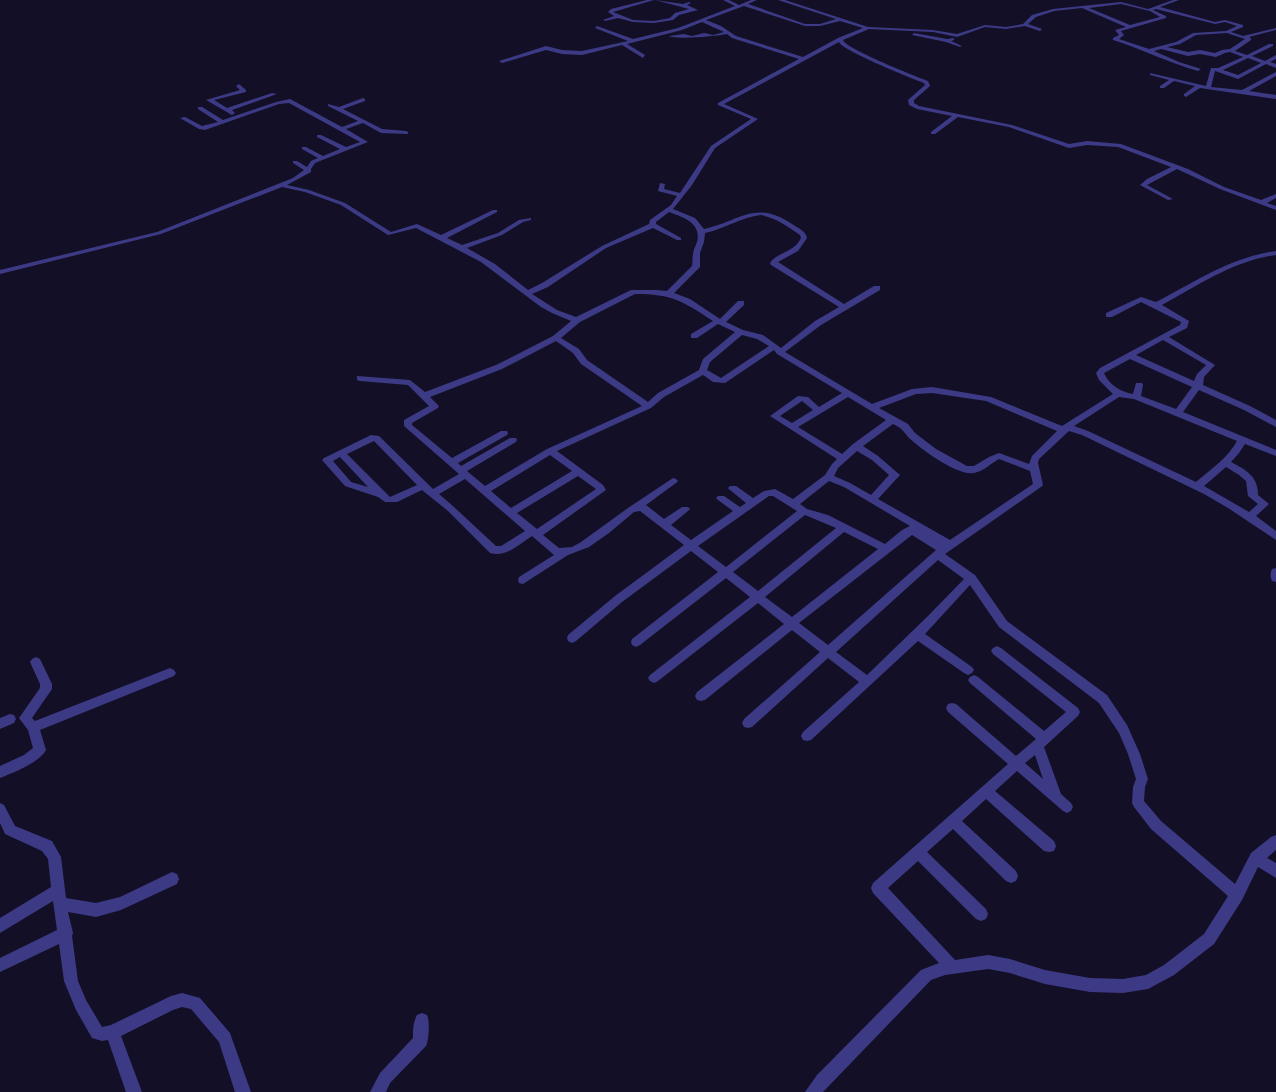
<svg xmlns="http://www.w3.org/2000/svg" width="1276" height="1092" viewBox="0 0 1276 1092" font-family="Inter,sans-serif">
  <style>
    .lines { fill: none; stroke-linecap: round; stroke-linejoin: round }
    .street { fill: #3d3a85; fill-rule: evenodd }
  </style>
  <rect width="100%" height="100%" fill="#130f26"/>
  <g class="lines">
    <path class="street" d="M647,0H654L613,12L633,20L654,21L670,18L675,13L689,9L655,0L683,4L689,2L691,3L687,5L698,10L679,15L673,20L654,23L633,22L618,18L605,21L603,20L614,16L608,12L611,9Z
      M723,0H729L739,5L751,0H757L748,4L805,24H820L836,19L778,0H785L868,27L933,30L957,34L985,25L1006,27L1023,24L1032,15L1053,9L1121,2L1148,9L1173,0H1179L1160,7L1215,22L1225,20L1243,25V27L1231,32L1243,36L1276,28V30L1249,37L1251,38V40L1235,51L1247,55L1269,44H1273V46L1252,56L1265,61L1276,55V59L1270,62L1276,64V68L1266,64L1238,79L1215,71L1211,87L1242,90L1276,72V76L1249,91L1276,95V99L1200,88L1186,97L1184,96V94L1195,86L1174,81L1164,88H1160V86L1169,80L1150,75V73L1206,86L1211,68H1218L1243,57L1230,52L1225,53L1216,57L1200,54L1188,56L1161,49L1154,51L1179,62L1201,69L1198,71C1169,63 1142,49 1113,40V38L1119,35L1115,30L1126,27L1082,8L1054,11L1036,17L1028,24L1042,29L1040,31L1025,26L1006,29L985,27L957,37L933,32L869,29L843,40C846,49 915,76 928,81L930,86L914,100V103L919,106L1012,125L1069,144L1087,141L1121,144L1188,169L1224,187L1261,200L1276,194V198L1267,203L1276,206V210L1220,189L1177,169L1147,185L1173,199L1168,200L1140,185L1147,179L1171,167L1118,147L1087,145L1069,148L1009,127L958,117L935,134H931V132L952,116L917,109L909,105L908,100L925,85L924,83C911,78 843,51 839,42L724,104L758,119L715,148L692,185L673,209L695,218L704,229C740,221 756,199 792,224C798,228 806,231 807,238L798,251L778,262L844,304L874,286H880V290L821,325L785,352L872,404L912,389L932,387L991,397L1062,426L1113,394L1099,380L1096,373L1100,368L1180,325L1181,322L1141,302L1112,317H1106V313L1141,297L1156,302C1195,282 1231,257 1276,251V255C1233,261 1199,285 1162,305L1189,321L1187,328L1169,337L1215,365L1204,377L1203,385L1250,406L1276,420V427L1244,410L1199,390L1183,412L1276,450V456L1245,444L1239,453L1231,462C1246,470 1258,476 1258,495L1269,504L1256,516L1276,531V540L1228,508L1204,494L1082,435L1069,431L1039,459L1038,463L1043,485L1041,487L945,554L975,575L1007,621L1107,695L1127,725L1140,754L1148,779L1145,787L1144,801L1161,821L1235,884L1251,853L1271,837L1276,835V850L1267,858L1276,863V878L1258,867L1242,900L1214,944L1174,975L1148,989L1123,993L1090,992L1045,984L1010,973L988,969L945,975L931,980L823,1092H805L817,1075L921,970L939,963L873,893L871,888L873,883L1008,764L948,712L946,708L948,704L952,703L956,704L1016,756L1036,739L970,683L968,680L970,677L974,675L978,677L1044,731L1066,712L993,654L991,651L993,648L997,646L1001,648L1078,708L1080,712L1078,716L1044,747L1061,794L1071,803L1073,807L1071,811L1067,813L1063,811L1017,771L995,791L1054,841L1056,846L1054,851L1049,852L1044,851L986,799L962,821L1016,871L1018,876L1016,881L1011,883L1006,881L953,829L927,852L986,909L988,914L986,919L981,921L976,919L918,861L888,888L955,960L988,955L1010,959L1045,970L1090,978L1123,979L1146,975L1164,965L1204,934L1228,896L1151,829L1134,807L1132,803L1133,787L1136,779L1128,754L1119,733L1099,703L999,627L970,585L925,634L972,667L974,670L972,673L968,675L964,673L918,641L811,740L807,741L803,740L801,736L803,732L859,682L828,658L752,727L748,728L744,727L742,723L744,719L820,652L792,630L705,700L701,701L697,700L695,696L697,692L784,624L758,603L658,681L654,683L650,681L648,678L650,675L750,597L726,578L640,645L636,647L632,645L631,642L632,639L718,572L691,551L622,602L576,641L572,643L568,641L567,638L568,635L615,596L684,545L640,511L634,512L609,533L589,547L568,555L523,584L519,583L518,580L519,577L554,555L532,536C519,544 506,558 490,553L448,511L422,490L397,502H385L378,497L345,486L322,460L324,458L371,435L379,436L433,489L459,474L404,426V420L429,406L408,385L360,381L357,380V376L410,380L425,392L496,365L553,336L571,321L552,313L541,307L481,262L416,228L388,235L341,205L305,192L282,187L161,234L0,274V270L157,232L293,178L304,170L293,163V161H297L307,167L311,161L318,158L302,149V147H306L323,156L340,149L317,137V135H321L346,147L360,142L289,103L279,104L205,130L199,129L180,118L185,117L202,126L218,122L198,109V107H202L223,120L276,102L290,99L342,127L358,121L328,106V104L339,107L363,98L365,99V101L343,109L382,129L406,131L408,132V134L381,133L363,123L346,129L368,142L315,163L311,169V172L287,185L309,190L345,203L391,232L417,224L441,235L493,210H497V212L447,238L462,245L498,233L519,220L531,218V220L523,222L502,235L467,248L495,264L528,290L542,283L602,246L649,224L650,220L671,205L677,196L658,191L660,183L665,184L664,189L680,193L711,146L751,119L718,105V103L799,59L732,38L727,34C718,36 675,40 669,36L684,34L692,36L704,33L713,35L724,32L702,22L682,30L627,44L645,55L643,58L622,45L582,55L562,54L546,50L502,63L499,61L546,46L562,50L582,51L628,41L595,28L597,26L633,39L678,28L735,6ZM1121,4L1150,11L1160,17L1130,25L1089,8ZM744,6L805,26H820L840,21L863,28L838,38L803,57L736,36L721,26L706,20ZM1156,9L1215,24L1225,22L1237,26L1226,31L1193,33L1176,42L1149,49L1119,39L1124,35L1121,31L1166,18V16L1153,10ZM1227,33L1245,39L1230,49L1222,50L1215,53L1200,50L1188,52L1167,47L1180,44L1196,35ZM1248,58L1261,63L1238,75L1223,70ZM669,212C683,217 702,223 697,242C696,246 693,250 693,254C692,258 693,262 692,266L667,291L656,290H631L576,317L557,310L532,294L548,287L606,248L653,228L677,240H681V238L656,224V222ZM761,215C776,218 787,226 800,235L801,238C794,253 777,252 770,263L771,265L839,307L815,321L781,348L763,335L743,330L726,322L744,305V301H738L720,319L690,299L674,293L700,267V253L704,242L705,233C724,229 742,217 761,215ZM635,294C673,294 682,301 713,321L691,334V338H697L718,324L735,332L703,359L699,370L658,393L648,402L587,360L579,349L561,338L580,322ZM742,335L757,339L769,346L721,378L707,370L710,362ZM1163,340L1206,365L1197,374L1194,381L1136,355ZM556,341L573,353L581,364L642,406L547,449L485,486L467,471L516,442L517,440L516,438H510L461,466L458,463L507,435L508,433L507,431H501L452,458L412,425V423L438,408L439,406L430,397L502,369ZM774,350L777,354L842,393L819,407L808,397L798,396L770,416L837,459L832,464L825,475L793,499L775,489L764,491L753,498L736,486H730L728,488L730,490L746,503L740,507L724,496H718L716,498L718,500L733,511L691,540L671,525L688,511L690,509L688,507H682L664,519L646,505L676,483L678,481L676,479L673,478L628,508L581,542L572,547L559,548L543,535L606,490L603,485L557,451L651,408L664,397L703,375L713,382L725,383ZM1130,359L1192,387L1176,409L1141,396L1143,385L1142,383H1136L1133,394C1121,392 1109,385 1104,373ZM932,393L986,401L1057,431L1032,456L1029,464L999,453L989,457L974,466H967L936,449L915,433L908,424L879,408L916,394ZM848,397L886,420L853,444L842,454L798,427ZM1119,397L1134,399L1237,441C1228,458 1211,469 1196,482L1088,431L1074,426ZM802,401L813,410L792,423L780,416ZM893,424C902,428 903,431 909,438C921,449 957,476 974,473C984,471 990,464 999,459L1030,471L1033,484L950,540L878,499L900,475L878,456L863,446ZM374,441L417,485L390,497L347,454ZM857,451L872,460L889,475L871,495L850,483L834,476L838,468ZM550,455L572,471L511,508L491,491ZM340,457L368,487L351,482L333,461ZM1226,467L1239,475L1246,481L1248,496L1258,504L1249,512L1204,486ZM578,476L596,489L537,529L517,513ZM465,479L525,531L501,546H496L454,507L439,494ZM829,481L844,487L910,526L902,530L885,544L828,515L807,509L800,504ZM769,496H773L797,511L726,567L698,546ZM805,515L836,528L758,591L733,572ZM844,532L878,549L792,617L765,597ZM912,535L936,550L828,645L799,623ZM938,560L964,579L928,616L867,675L836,652ZM1035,755L1043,779L1025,763Z
      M914,33L947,39L954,38V40L951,41L962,46L960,47L946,42L912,35Z
      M239,84L246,90V92L214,100L227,108L272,93L277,94L232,110L235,113L232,115L206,100L240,90L236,86Z
      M1276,568V582L1272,581C1270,577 1270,573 1272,569Z
      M36,657L40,659L52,684V689L32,718L35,721L170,668L174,670L176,673L174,676L40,730L46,750C40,762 13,773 0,778V766L24,755L33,748L28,730L19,718L40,688V684L30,662L32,659Z
      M10,714L14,715L16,719L14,723L0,729V718Z
      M0,803L4,805L15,826L52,841L61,857L66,898L96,903L120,897L172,872L177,874L179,879L177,884L121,910L96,917L68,912L73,933L72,936L78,981L86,1000L102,1027L111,1025L171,996L182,993L200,998L230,1033L251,1092H235L219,1042L191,1009L182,1007L173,1010L121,1036L142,1092H126L108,1040L102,1041L92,1038L76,1010L64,981L59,944L0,972V958L57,930L53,901L0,933V918L51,887L48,859L42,851L5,834L0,823Z
      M422,1013L427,1015C430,1021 429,1040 426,1046L390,1083L386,1092H370L380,1073L413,1038C413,1029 413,1023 417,1015Z"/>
  </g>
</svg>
